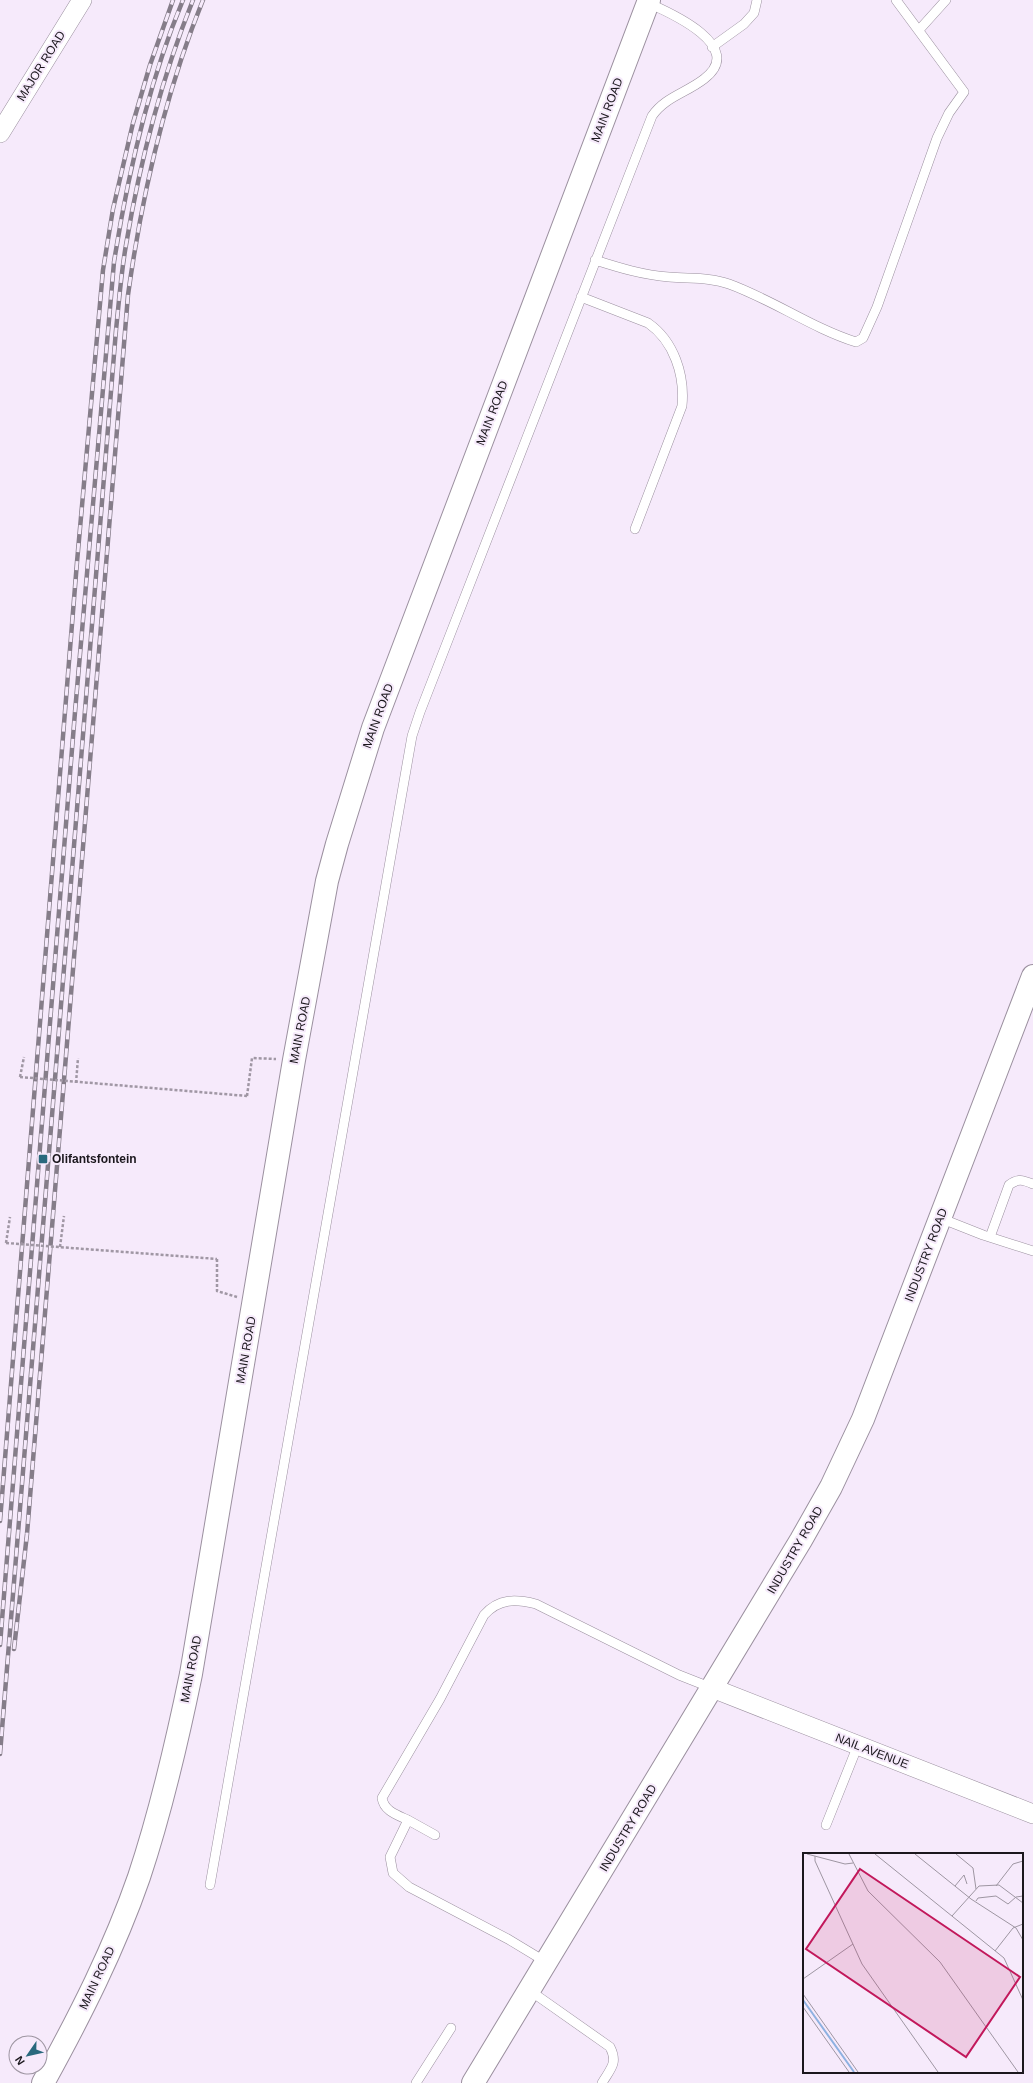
<svg xmlns="http://www.w3.org/2000/svg" width="1033" height="2083" viewBox="0 0 1033 2083" font-family="Helvetica,sans-serif">
  <style>
    .lines { fill: none; stroke-linecap: round; stroke-linejoin: round }
    .service-casing { stroke: #9b909f; stroke-width: 10 }
    .minor-casing { stroke: #9b909f; stroke-width: 20 }
    .tertiary-casing { stroke: #9b909f; stroke-width: 24 }
    .secondary-casing { stroke: #9b909f; stroke-width: 24 }
    .path { stroke: #a097a4; stroke-width: 2.5; stroke-dasharray: 3 2; stroke-linecap: butt }
    .service { stroke: #fff; stroke-width: 9 }
    .minor { stroke: #fff; stroke-width: 19 }
    .tertiary { stroke: #fff; stroke-width: 22 }
    .secondary { stroke: #fff; stroke-width: 22 }
    .rail-casing { stroke: #857d89; stroke-width: 4.5 }
    .rail { stroke: #f6eafb; stroke-width: 3; stroke-dasharray: 9; stroke-linecap: butt }
    .path-bridge { stroke: #a097a4; stroke-width: 2.5; stroke-dasharray: 3 2; stroke-linecap: butt }
    .poi-dot { fill: #29697d; stroke: #f6eafb; stroke-width: 1.5 }
    .labels { text-anchor: middle; dominant-baseline: central; stroke-width: 4; stroke-linejoin: round; paint-order: stroke }
    .street-label { font-size: 12px; fill: #1b171d; stroke: #f6eafb }
    .poi-label { font-size: 12px; font-weight: bold; fill: #1b171d; stroke: #f6eafb; text-anchor: start }
    .inset-river { fill: none; stroke: #8eb1e1; stroke-width: 2 }
    .inset-road { fill: none; stroke: #9e96a2; stroke-width: 1 }
    .view { fill: #c2185b; fill-opacity: 0.15; stroke: #c2185b; stroke-width: 2 }
    .inset-edge { fill: none; stroke: #1b171d; stroke-width: 2 }
  </style>
  <rect width="100%" height="100%" fill="#f6eafb"/>
  <g class="lines">
    <defs>
      <path id="service" d="M919,30L946,0
        M712,47L744,24L754,13L757,0
        M595,260C620,268 643,275 669,277C689,279 710,277 729,284C773,300 812,328 856,342L863,338L877,307L937,138L949,113L964,92L896,0
        M581,297L648,323C674,341 685,375 682,406L635,529
        M940,1218L983,1235L1033,1251
        M990,1237L1009,1185C1018,1178 1023,1180 1033,1184
        M408,1820C397,1815 384,1811 382,1798L440,1699L484,1615C499,1598 516,1599 536,1604L679,1675L712,1688
        M826,1825L858,1745
        M435,1835L408,1820L390,1857L393,1873L409,1887L508,1939L546,1962
        M210,1885L412,736L420,712L652,116C665,97 686,93 704,79C747,47 671,13 648,3
        M529,1990L610,2047C618,2063 611,2068 602,2083
        M416,2083L451,2028"/>
      <path id="minor" d="M0,133L82,0
        M712,1688L1033,1814"/>
      <path id="tertiary" d="M473,2083L801,1540L831,1487L863,1419L1033,976"/>
      <path id="secondary" d="M43,2083C80,2016 114,1949 139,1877C161,1811 177,1742 191,1674L294,1060L327,881L337,844L373,728L649,0"/>
    </defs>
    <use href="#service" class="service-casing"/>
    <use href="#minor" class="minor-casing"/>
    <use href="#tertiary" class="tertiary-casing"/>
    <use href="#secondary" class="secondary-casing"/>
    <path class="path" d="M20,1077L24,1057
      M76,1083L78,1058
      M247,1096L252,1058L276,1059
      M6,1243L10,1217
      M60,1247L64,1216
      M217,1259V1291L237,1297"/>
    <use href="#service" class="service"/>
    <use href="#minor" class="minor"/>
    <use href="#tertiary" class="tertiary"/>
    <use href="#secondary" class="secondary"/>
    <defs>
      <path id="rail" d="M0,1521L77,562L103,270L113,209L133,123L150,65L173,0
        M0,1645L75,712L114,262C128,173 148,84 183,0
        M14,1649L27,1534L128,295C142,194 165,94 203,0
        M0,1754L116,330C119,302 121,273 126,245C140,161 161,80 193,0"/>
    </defs>
    <use href="#rail" class="rail-casing"/>
    <use href="#rail" class="rail"/>
    <path class="path-bridge" d="M20,1077L247,1096
      M6,1243L217,1259"/>
  </g>
  <rect class="poi-dot" x="38" y="1154" width="10" height="10" rx="2"/>
  <g class="labels">
    <g class="street-label">
      <text transform="translate(41 66) rotate(-58)">MAJOR ROAD</text>
      <text transform="translate(607 110) rotate(-69)">MAIN ROAD</text>
      <text transform="translate(492 413) rotate(-69)">MAIN ROAD</text>
      <text transform="translate(378 716) rotate(-70)">MAIN ROAD</text>
      <text transform="translate(300 1030) rotate(-79)">MAIN ROAD</text>
      <text transform="translate(926 1255) rotate(-69)">INDUSTRY ROAD</text>
      <text transform="translate(246 1350) rotate(-80)">MAIN ROAD</text>
      <text transform="translate(795 1550) rotate(-60)">INDUSTRY ROAD</text>
      <text transform="translate(191 1669) rotate(-79)">MAIN ROAD</text>
      <text transform="translate(872 1751) rotate(21)">NAIL AVENUE</text>
      <text transform="translate(628 1828) rotate(-59)">INDUSTRY ROAD</text>
      <text transform="translate(97 1978) rotate(-65)">MAIN ROAD</text>
    </g>
    <g class="poi-label">
      <text x="52" y="1159">Olifantsfontein</text>
    </g>
  </g>
  <g transform="translate(803 1853)">
    <rect width="220" height="220" fill="#f6eafb"/>
    <path class="inset-river" d="M0,147L51,219"/>
    <path class="inset-road" d="M4,1L42,11L50,10M46,1L65,38L137,109L215,219M72,1L201,105L220,147M112,1L168,46L213,75L220,87M153,1L170,15L173,36M12,3V8L59,111L135,219M152,33L161,22L164,31M193,33L210,11L220,8M173,48L175,45L193,43L205,51L213,44L220,43M149,63L176,33L196,32L220,50M192,98L210,75L220,71M0,126L50,91M0,141L55,219M0,154L46,219"/>
    <path class="view" d="M57,16L217,124L163,204L3,96Z"/>
    <rect width="220" height="220" class="inset-edge"/>
  </g>
  <g transform="translate(28 2055) rotate(236)"><circle r="19" fill="#f6eafb" stroke="#9e96a2"/>
  <path d="M0-3L7 15L0 10L-7 15Z" fill="#29697d"/>
  <text y="-6" font-size="11" font-weight="bold" text-anchor="middle" fill="#1b171d">N</text>
  </g>
</svg>
